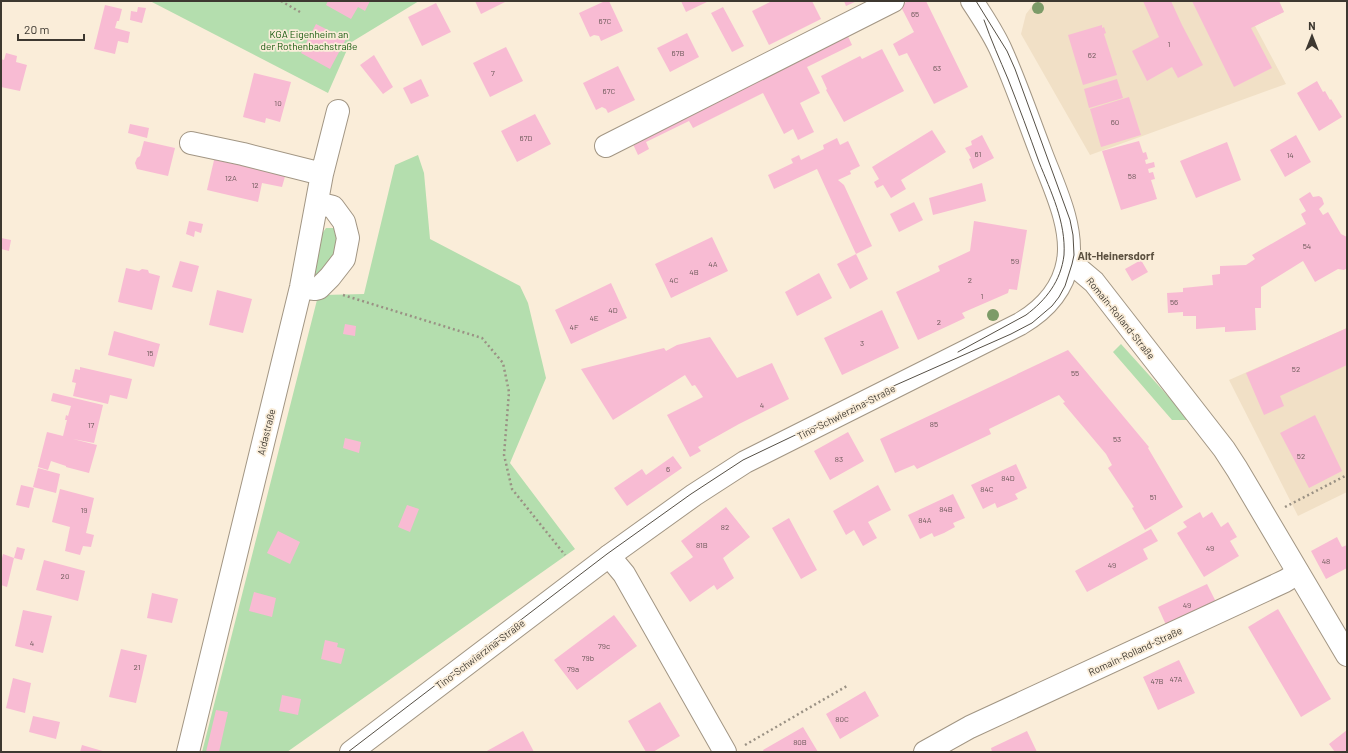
<svg xmlns="http://www.w3.org/2000/svg" width="1348" height="753" viewBox="0 0 1348 753" font-family="Barlow,sans-serif">
  <style>
    .built { fill: #f1e0c6 }
    .green { fill: #b4deae }
    .building { fill: #f8bbd3 }
    .lines { fill: none; stroke-linecap: round; stroke-linejoin: round }
    .minor-casing { stroke: #a29684; stroke-width: 24 }
    .major-casing { stroke: #a29684; stroke-width: 24 }
    .path { stroke: #9a9184; stroke-width: 2.5; stroke-dasharray: 2 3; stroke-linecap: butt }
    .minor { stroke: #fff; stroke-width: 22 }
    .major { stroke: #fff; stroke-width: 22 }
    .tram { stroke: #565046; stroke-width: 1 }
    .tree { fill: #7c9b68 }
    .labels { text-anchor: middle; dominant-baseline: central; stroke-width: 3.5; stroke-linejoin: round; paint-order: stroke }
    .number-label { font-size: 8px; fill: #6c5959 }
    .park-label { font-size: 10px; fill: #15580c; stroke: #faedd9 }
    .street-label { font-size: 10px; fill: #3d3830; stroke: #faedd9 }
    .neighbourhood-label { font-size: 11px; font-weight: bold; fill: #5c5140; stroke: #faedd9 }
  </style>
  <rect width="100%" height="100%" fill="#faedd9"/>
  <path class="built" d="M1036,1H1279L1284,12L1255,26L1286,84L1090,155L1021,34L1026,14Z
    M1347,328V492L1298,516L1229,380Z"/>
  <path class="green" d="M150,1H419L350,43L328,93Z
    M418,155L424,173L430,239L520,286L528,303L546,378L510,463L575,549L287,752H202L317,300L323,295L364,294L395,165Z
    M326,228H335L339,248L314,280L312,273L321,235Z
    M1121,344L1186,416L1188,420H1172L1113,352Z"/>
  <path class="building" d="M328,1H370L365,11L358,7L351,19L326,5Z
    M475,1H507L481,14Z
    M605,1H609L623,31L601,41L599,36L594,35L590,37L579,13Z
    M681,1H709L686,12Z
    M772,1H812L821,19L769,45L752,11Z
    M844,1H857L846,6Z
    M909,1H926L968,87L934,104L907,53L899,56L893,44L914,32L900,5Z
    M1143,1H1171L1182,25L1203,65L1178,78L1172,67L1147,81L1132,51L1159,37Z
    M1192,1H1279L1284,12L1251,28L1272,68L1234,87Z
    M436,3L451,32L422,46L408,17Z
    M105,5L122,9L119,21H117L115,28L130,32L128,43L118,41L115,54L94,49Z
    M138,7L146,8L142,23L130,20L131,11L137,12Z
    M723,7L744,46L732,52L711,13Z
    M316,24L346,39L330,69L301,53Z
    M1102,25V28L1104,27L1106,33L1104,34L1117,75L1083,85L1068,35Z
    M846,32L852,45L807,67L820,93L800,103L814,132L798,140L793,129L784,134L763,93L693,128L689,121L646,142L649,149L638,155L631,140Z
    M687,33L699,57L670,72L657,48Z
    M506,47L523,81L490,97L473,63Z
    M882,49L904,91L844,122L826,90L827,89L821,76L860,56L862,59Z
    M6,53L17,56L16,62L27,65L20,91L1,87V59L4,60Z
    M374,55L393,87L383,94L360,65Z
    M618,66L635,100L608,113L606,109L602,107L596,110L583,83Z
    M254,73L291,82L280,122L266,118L265,123L243,117Z
    M421,79L429,96L411,104L403,88Z
    M1117,79L1123,98L1089,108L1084,89Z
    M1317,81L1323,92L1325,91L1330,100L1331,99L1342,117L1319,131L1297,93Z
    M1129,97L1141,135L1101,147L1090,109Z
    M535,114L551,144L517,162L501,131Z
    M130,124L149,128L147,138L128,133Z
    M932,130L946,152L901,180L906,189L891,198L883,185L877,188L874,182L879,179L872,167Z
    M982,135L994,158L973,169L969,159L971,158L965,148L972,145L971,141Z
    M1296,135L1311,162L1285,177L1270,150Z
    M837,138L840,145L848,141L860,166L850,171L851,174L838,180L844,185L872,246L856,254L817,169L774,189L768,175L793,163L791,159L799,155L801,160L824,149L823,145Z
    M144,141L175,148L168,176L137,169L135,163L137,158L140,156Z
    M1139,141L1143,153L1146,152L1148,159L1145,160L1146,164L1154,162L1155,167L1148,169L1149,173L1153,172L1155,179L1151,180L1157,199L1121,210L1102,151Z
    M1227,142L1241,180L1196,198L1180,161Z
    M215,156L286,173L282,187L262,183L258,202L207,190Z
    M982,183L986,201L933,215L929,198Z
    M1310,192L1313,197L1319,196L1322,198L1324,204L1319,209L1323,215L1328,212L1341,234L1347,237V268L1344,270L1338,269L1315,282L1303,261L1261,287V308H1255L1256,330L1225,332V327L1196,329V316H1183V312L1168,313L1167,293L1183,292V288L1213,285L1212,275L1220,274V266L1246,265L1255,259L1252,255L1306,224L1301,214L1306,211L1299,199Z
    M914,202L923,220L899,232L890,214Z
    M189,221L203,224L201,233L195,231L194,237L186,234Z
    M974,221L1027,230L1017,290L1009,289L1008,293L962,313L965,318L918,340L896,292L940,271L938,266L970,251Z
    M712,237L728,271L671,298L655,264Z
    M1,238L11,240L9,251L1,249Z
    M856,254L868,279L850,289L837,264Z
    M1141,260L1148,272L1132,281L1125,269Z
    M180,261L199,266L192,292L172,287Z
    M126,268L139,271L142,269L148,270L149,273L160,276L152,310L118,302Z
    M819,273L832,298L797,316L785,292Z
    M611,283L627,318L571,344L555,310Z
    M217,290L252,299L243,333L209,325Z
    M882,310L899,348L842,375L824,338Z
    M345,324L356,326L355,336L343,334Z
    M1347,328V365L1280,396L1284,406L1264,415L1246,373Z
    M114,331L160,344L154,367L108,355Z
    M710,337L737,378L772,363L789,399L739,424L698,447L701,451L690,457L667,415L703,397L695,385L692,386L685,375L613,420L581,369L664,348L666,351L677,345Z
    M1068,350L1149,447L1148,448L1183,507L1145,530L1132,508L1134,507L1108,468L1112,465L1106,454L1063,403L1065,402L1059,395L989,429L991,434L917,469L914,465L895,473L880,439Z
    M80,367L132,379L127,399L110,395L108,404L73,396L76,383L72,382L75,369L80,370Z
    M53,393L103,405L94,443L73,439L97,445L89,473L66,467V466L51,461L48,470L38,467L47,432L63,436L67,420H65L66,415L68,416L71,406L51,401Z
    M1315,415L1342,471L1309,488L1280,433Z
    M848,432L864,461L830,480L814,451Z
    M345,438L361,442L359,453L343,448Z
    M673,456L682,468L627,506L614,488L642,469L646,475Z
    M1016,464L1027,488L1015,494L1018,499L997,508L995,503L983,509L971,485Z
    M38,468L60,474L56,493L33,487Z
    M21,485L34,488L29,508L16,505Z
    M878,485L891,510L868,522L877,538L863,546L854,530L846,535L833,511Z
    M60,489L94,498L86,533L94,535L91,547L83,546L80,555L65,551L70,527L52,522Z
    M953,494L965,518L953,523L955,527L944,533L934,537L932,533L920,539L908,515Z
    M407,505L419,509L410,532L398,527Z
    M726,507L750,537L723,558L734,578L717,590L714,585L690,602L670,573L693,557L681,541Z
    M1200,512L1203,518L1212,512L1221,527L1228,522L1237,537L1230,541L1239,556L1204,577L1177,533L1187,527L1183,522Z
    M789,518L817,570L801,579L772,528Z
    M1151,529L1158,541L1143,549L1148,559L1087,592L1075,571Z
    M278,531L300,542L290,564L267,553Z
    M1337,537L1342,547L1347,545V568L1326,579L1311,551Z
    M17,547L25,549L22,560L14,558Z
    M3,554L14,558L7,587L1,585V562Z
    M44,560L85,571L78,601L36,590Z
    M1207,584L1216,602L1166,625L1158,607Z
    M254,592L276,598L272,617L249,611Z
    M152,593L178,599L172,623L147,618Z
    M1278,609L1331,699L1301,717L1248,627Z
    M23,610L52,616L43,653L15,646Z
    M614,615L637,646L577,690L554,660Z
    M325,640L338,643L337,647L345,649L341,664L321,659Z
    M121,649L147,655L136,703L109,697Z
    M1179,660L1195,693L1158,710L1143,677Z
    M13,678L31,683L25,713L6,708Z
    M865,691L879,716L840,739L826,714Z
    M282,695L301,699L298,715L279,711Z
    M660,702L680,736L653,752H646L628,721Z
    M216,710L228,712L219,752H206Z
    M33,716L60,722L56,739L29,732Z
    M803,727L818,752H764L763,750Z
    M1347,730V752H1335L1329,744Z
    M523,731L534,752H485Z
    M1027,731L1037,752H992L991,748Z
    M82,745L106,752H80Z"/>
  <g class="lines">
    <defs>
      <path id="minor" d="M191,143L243,154L322,174
        M606,146L893,1
        M301,287L315,289L319,288L330,277L344,259L348,238L344,222L333,207L317,203
        M609,556L624,574L725,752
        M188,752L301,287L322,174L338,111
        M925,752L970,727L1285,581L1298,573"/>
      <path id="major" d="M1068,260L1094,282L1224,449L1237,469L1347,655
        M351,752L609,556L694,495L745,462L1020,324C1044,310 1063,290 1068,261C1074,225 1052,183 1040,150C1027,116 1015,81 1000,48C992,31 982,16 972,1"/>
    </defs>
    <use href="#minor" class="minor-casing"/>
    <use href="#major" class="major-casing"/>
    <path class="path" d="M281,1L300,12
      M343,295L482,338L503,363L509,392L504,455L512,489L565,555
      M1285,507L1347,475
      M745,745L847,686"/>
    <use href="#minor" class="minor"/>
    <use href="#major" class="major"/>
    <path class="tram" d="M958,352L1026,315C1046,300 1061,281 1064,255C1066,222 1051,192 1039,162C1029,134 1019,107 1008,79C1000,60 991,40 984,20
      M348,752L607,554L691,494L743,460L854,407L889,388L1011,334L1032,323L1052,306L1059,297L1065,286L1072,264L1074,255L1073,235L1070,220L1015,69L1007,51L976,1"/>
  </g>
  <g class="tree">
    <circle cx="1038" cy="8" r="6"/>
    <circle cx="993" cy="315" r="6"/>
  </g>
  <g class="labels">
    <g class="number-label">
      <text x="915" y="14">65</text>
      <text x="605" y="21">67C</text>
      <text x="1169" y="44">1</text>
      <text x="678" y="53">67B</text>
      <text x="1092" y="55">62</text>
      <text x="937" y="68">63</text>
      <text x="493" y="73">7</text>
      <text x="609" y="91">67C</text>
      <text x="278" y="103">10</text>
      <text x="1115" y="122">60</text>
      <text x="526" y="138">67D</text>
      <text x="978" y="154">61</text>
      <text x="1290" y="155">14</text>
      <text x="1132" y="176">58</text>
      <text x="231" y="178">12A</text>
      <text x="255" y="185">12</text>
      <text x="1307" y="246">54</text>
      <text x="1015" y="261">59</text>
      <text x="713" y="264">4A</text>
      <text x="694" y="272">4B</text>
      <text x="674" y="280">4C</text>
      <text x="970" y="280">2</text>
      <text x="982" y="296">1</text>
      <text x="1174" y="302">56</text>
      <text x="613" y="310">4D</text>
      <text x="594" y="318">4E</text>
      <text x="939" y="322">2</text>
      <text x="574" y="327">4F</text>
      <text x="862" y="343">3</text>
      <text x="150" y="353">15</text>
      <text x="1296" y="369">52</text>
      <text x="1075" y="373">55</text>
      <text x="762" y="405">4</text>
      <text x="934" y="424">85</text>
      <text x="91" y="425">17</text>
      <text x="1117" y="439">53</text>
      <text x="1301" y="456">52</text>
      <text x="839" y="459">83</text>
      <text x="668" y="469">6</text>
      <text x="1008" y="478">84D</text>
      <text x="987" y="489">84C</text>
      <text x="1153" y="497">51</text>
      <text x="946" y="509">84B</text>
      <text x="84" y="510">19</text>
      <text x="925" y="520">84A</text>
      <text x="725" y="527">82</text>
      <text x="702" y="545">81B</text>
      <text x="1210" y="548">49</text>
      <text x="1326" y="561">48</text>
      <text x="1112" y="565">49</text>
      <text x="65" y="576">20</text>
      <text x="1187" y="605">49</text>
      <text x="32" y="643">4</text>
      <text x="604" y="646">79c</text>
      <text x="588" y="658">79b</text>
      <text x="137" y="667">21</text>
      <text x="573" y="669">79a</text>
      <text x="1176" y="679">47A</text>
      <text x="1157" y="681">47B</text>
      <text x="842" y="719">80C</text>
      <text x="800" y="742">80B</text>
    </g>
    <g class="park-label">
      <text x="309" y="34">KGA Eigenheim an<tspan x="309" dy="12">der Rothenbachstraße</tspan></text>
    </g>
    <g class="street-label">
      <text transform="translate(1121 318) rotate(51)">Romain-Rolland-Straße</text>
      <text transform="translate(846 412) rotate(-27)">Tino-Schwierzina-Straße</text>
      <text transform="translate(266 432) rotate(-76)">Aidastraße</text>
      <text transform="translate(1135 651) rotate(-25)">Romain-Rolland-Straße</text>
      <text transform="translate(480 654) rotate(-37)">Tino-Schwierzina-Straße</text>
    </g>
    <g class="neighbourhood-label">
      <text x="1116" y="255">Alt-Heinersdorf</text>
    </g>
  </g>
  <rect width="1348" height="753" fill="none" stroke="#3d3830" stroke-width="4"/>
  <g transform="translate(1312 36)" stroke="#faedd9" stroke-width="3" paint-order="stroke">
  <path d="M0-3L7 15L0 10L-7 15Z" fill="#3d3830"/>
  <text y="-6" font-size="11" font-weight="bold" text-anchor="middle" fill="#3d3830">N</text>
  </g>
  <path d="M18 34v6h66v-6" fill="none" stroke="#3d3830" stroke-width="2"/>
  <text x="24" y="34" font-size="12" fill="#3d3830" stroke="#faedd9" stroke-width="3" paint-order="stroke">20 m</text>
</svg>
